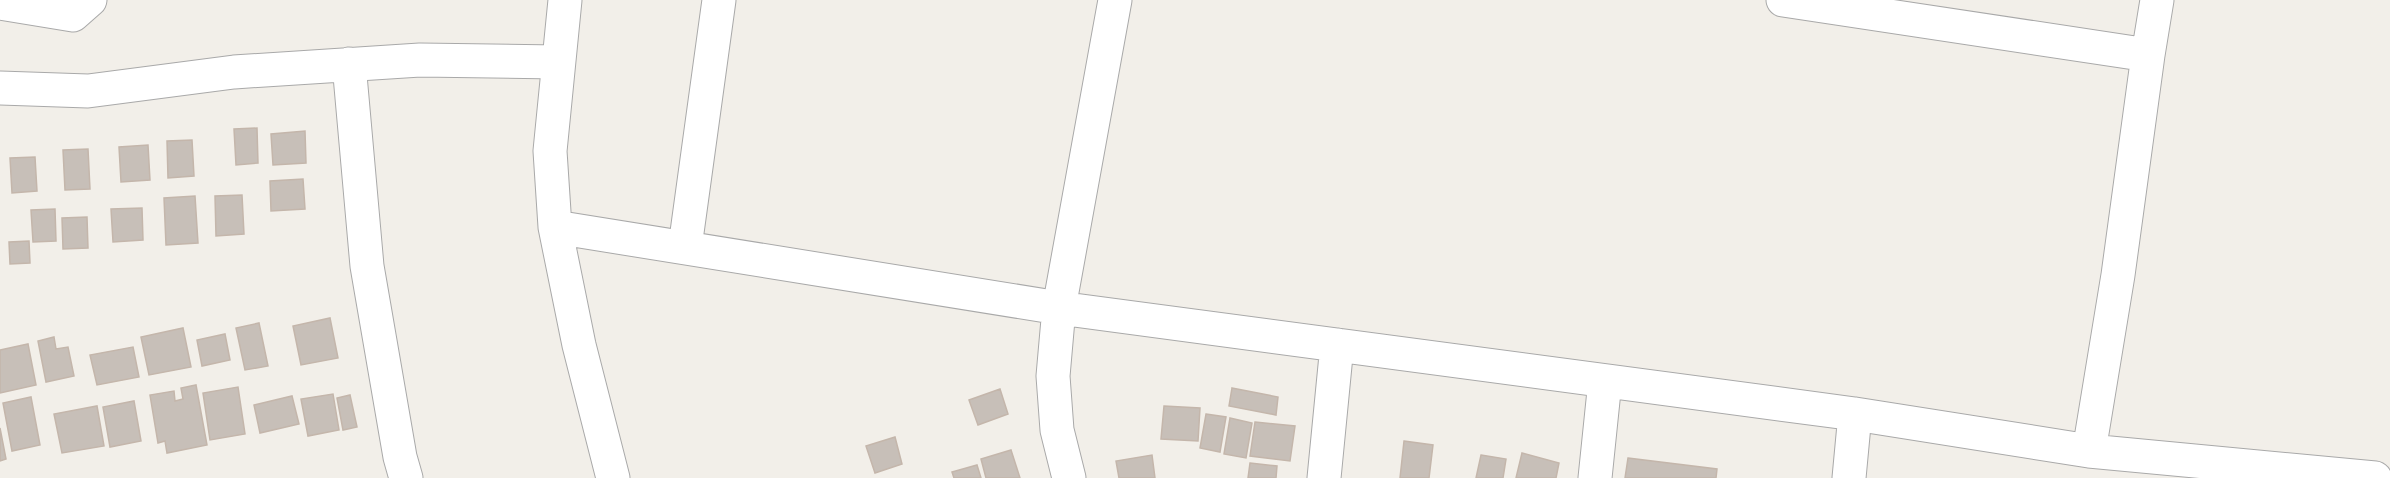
<svg xmlns="http://www.w3.org/2000/svg" width="2390" height="478" viewBox="0 0 2390 478" font-family="Overpass,sans-serif">
  <style>
    .building { fill: #c7bfb8; stroke: #c4b6ab; stroke-width: 1.5 }
    .lines { fill: none; stroke-linecap: round; stroke-linejoin: round }
    .minor-casing { stroke: #a9a9a9; stroke-width: 35 }
    .minor { stroke: #fff; stroke-width: 33 }
  </style>
  <rect width="100%" height="100%" fill="#f2efe9"/>
  <path class="building" d="M257,128L258,163L236,165L234,129Z
    M305,131L306,163L273,165L271,134Z
    M192,140L194,176L168,178L167,141Z
    M148,145L150,180L121,182L119,147Z
    M88,149L90,189L65,190L63,150Z
    M35,157L37,191L12,193L10,158Z
    M303,179L305,209L271,211L270,181Z
    M242,195L244,234L216,236L215,196Z
    M195,196L198,243L166,245L164,198Z
    M142,208L143,240L113,242L111,209Z
    M55,209L56,241L33,242L31,210Z
    M87,217L88,248L63,249L62,218Z
    M29,241L30,263L10,264L9,242Z
    M330,318L338,358L301,365L293,326Z
    M259,323L268,366L245,370L236,328Z
    M183,328L191,367L149,375L141,337Z
    M225,334L230,360L202,366L197,340Z
    M54,337L56,349L68,347L74,376L46,382L38,341Z
    M28,344L36,385L0,393V350Z
    M133,347L139,377L97,385L90,355Z
    M196,385L207,445L167,453L165,441L158,443L150,395L174,391L175,401L183,399L181,388Z
    M238,387L245,434L210,440L203,393Z
    M1232,388L1278,397L1276,415L1229,406Z
    M1000,389L1008,414L978,425L969,400Z
    M333,394L339,430L308,436L301,399Z
    M350,395L357,427L343,430L337,398Z
    M292,396L299,424L260,433L254,405Z
    M31,397L40,445L12,451L3,403Z
    M134,401L141,441L110,447L103,407Z
    M97,406L104,446L62,453L54,414Z
    M1164,406L1200,408L1198,441L1161,439Z
    M1206,414L1226,417L1220,452L1200,448Z
    M1230,418L1252,423L1246,458L1224,454Z
    M1255,422L1295,426L1290,461L1250,456Z
    M0,428L6,459L0,461Z
    M895,437L902,464L875,473L866,446Z
    M1404,441L1433,445L1429,478H1400Z
    M1011,450L1020,478H986L981,459Z
    M1522,453L1559,463L1556,478H1516Z
    M1152,455L1155,478H1119L1116,461Z
    M1481,455L1506,459L1503,478H1476Z
    M1628,458L1717,469L1716,478H1625Z
    M1250,463L1277,466L1276,478H1248Z
    M977,465L981,478H954L952,472Z"/>
  <g class="lines">
    <defs>
      <path id="minor" d="M565,0L550,151L555,227L579,345L613,478
        M1783,0L2148,55L2157,0
        M0,3L73,15L90,0
        M349,64L367,266L400,457L406,478
        M0,88L88,91L234,72L420,60L558,62
        M555,227L1059,308L1855,414
        M685,247L719,0
        M2089,451L2375,478
        M1069,478L1057,430L1053,376L1059,308L1115,0
        M1324,478L1337,345
        M1595,478L1605,381
        M1849,478L1855,414L2089,451L2118,275L2148,55"/>
    </defs>
    <use href="#minor" class="minor-casing"/>
    <use href="#minor" class="minor"/>
  </g>
</svg>
